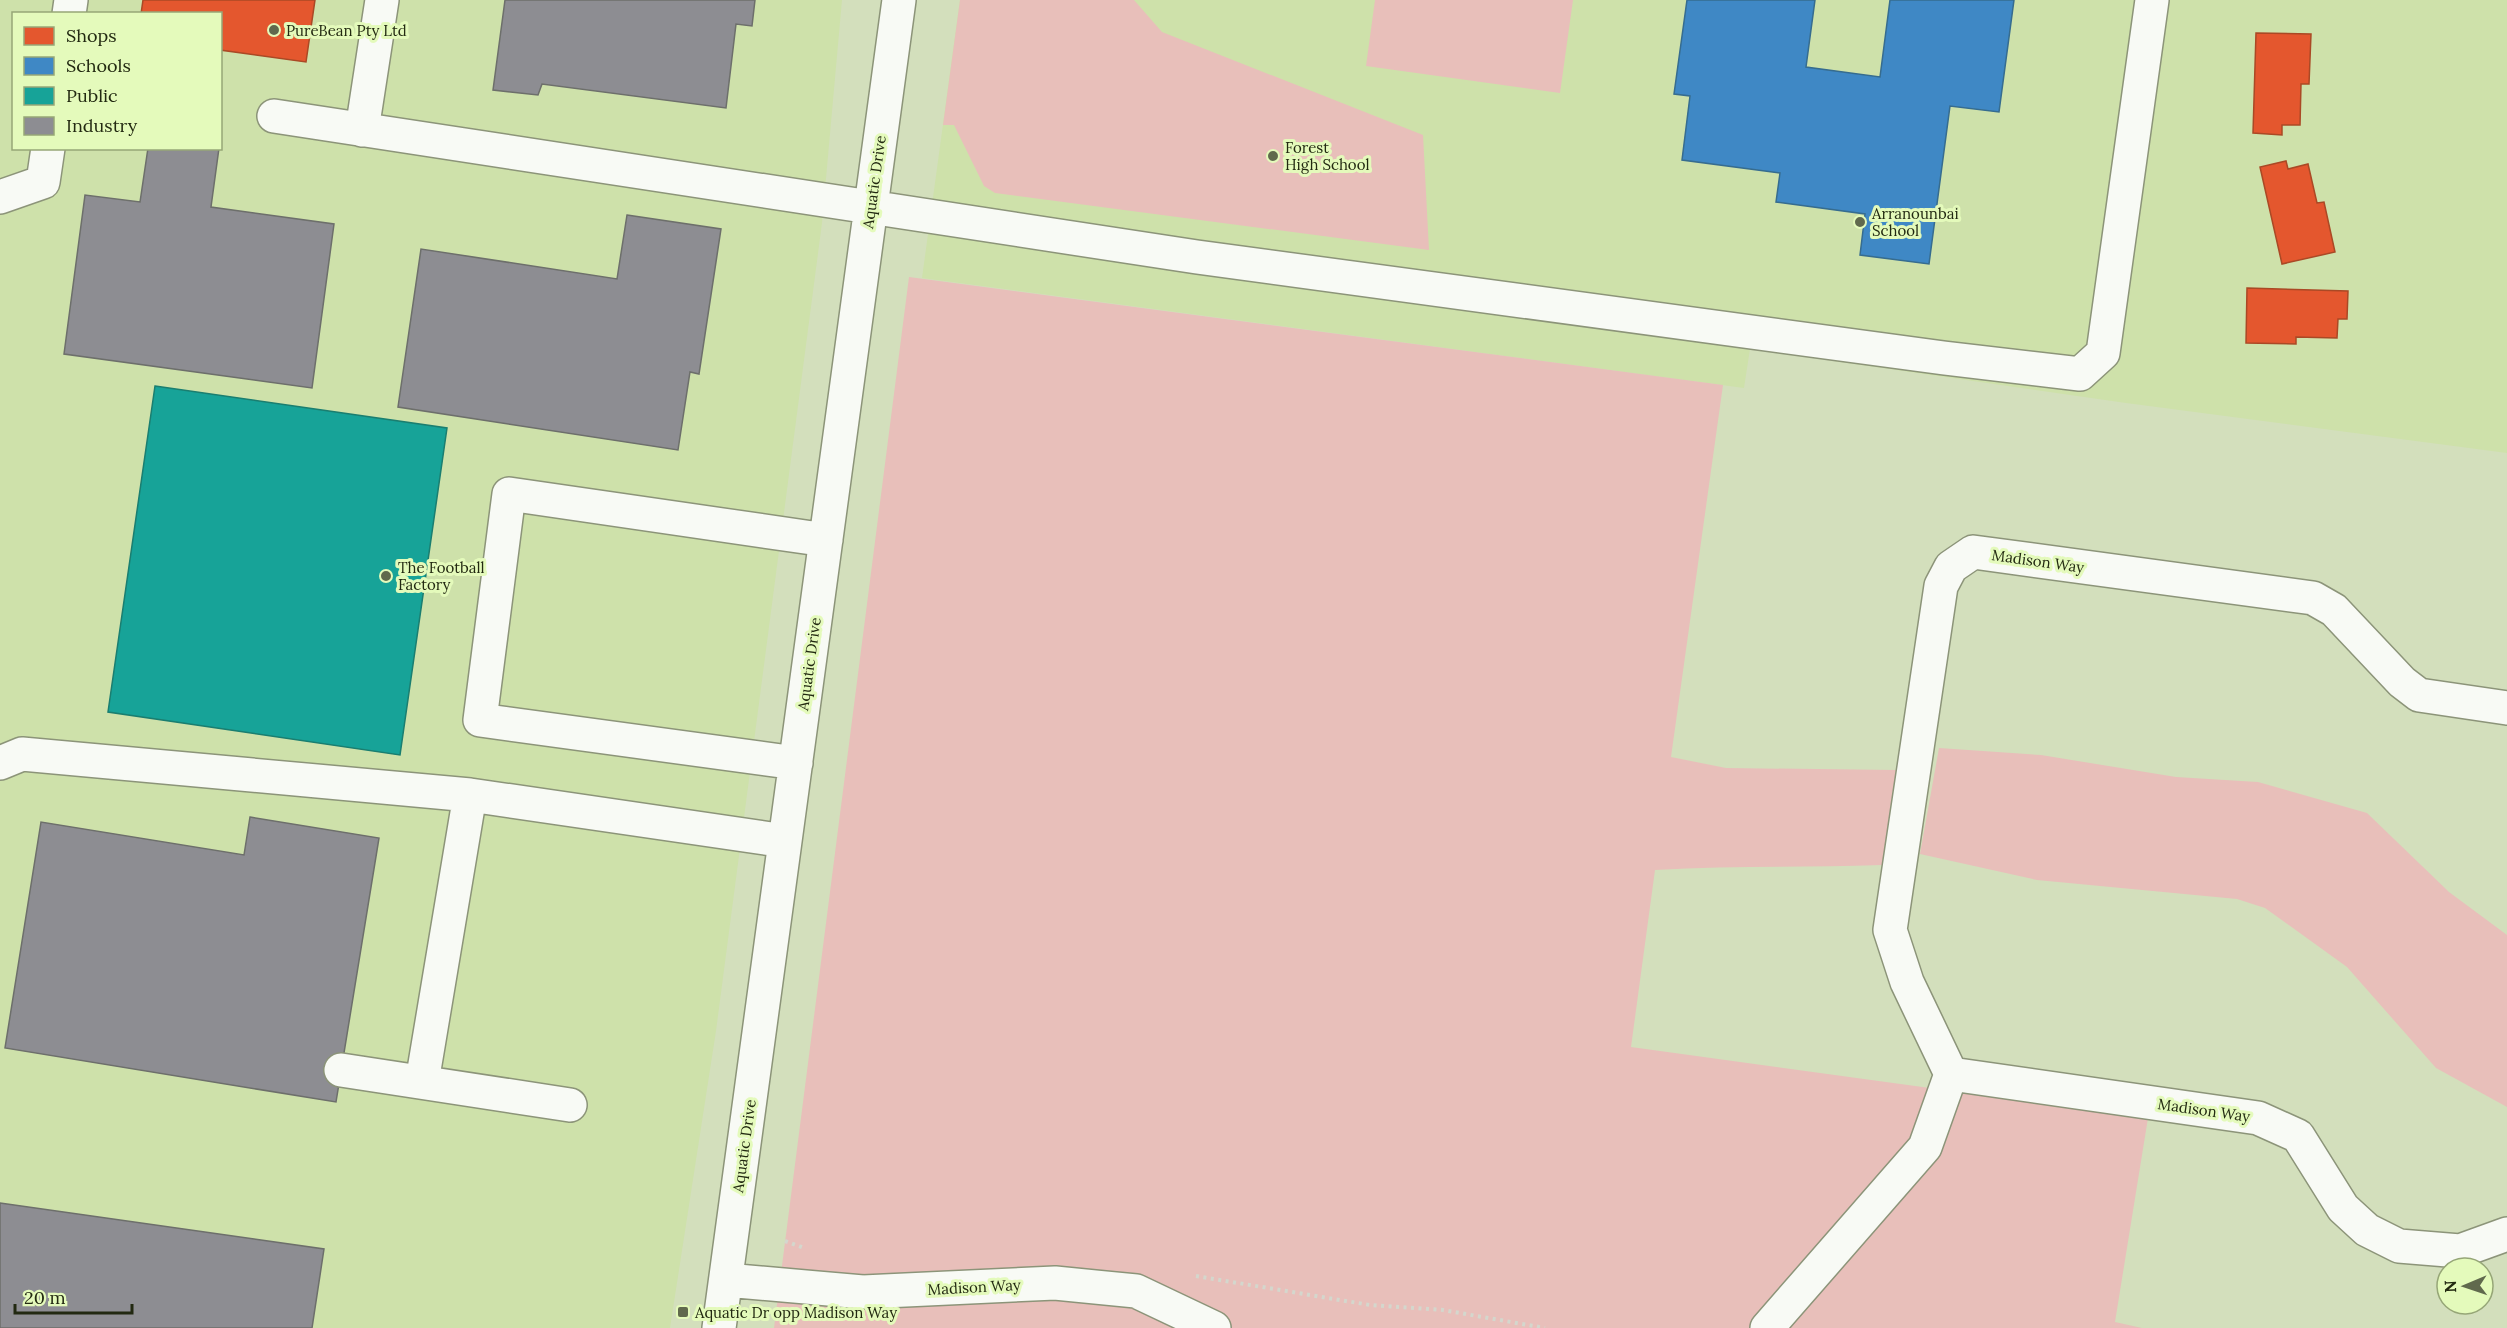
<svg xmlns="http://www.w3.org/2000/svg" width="2507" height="1328" viewBox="0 0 2507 1328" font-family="Lora,serif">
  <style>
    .built { fill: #cee1aa; fill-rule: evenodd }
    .green { fill: #e8bfba }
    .shops { fill: #e4572e; stroke: #aa4925; stroke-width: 1.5 }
    .schools { fill: #3f88c5; stroke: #366c8f; stroke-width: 1.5 }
    .public { fill: #17a398; stroke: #1a7e70; stroke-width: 1.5 }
    .industry { fill: #8d8d92; stroke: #6d6f6b; stroke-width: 1.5 }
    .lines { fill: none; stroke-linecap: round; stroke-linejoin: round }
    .minor-casing { stroke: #8c9479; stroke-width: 36 }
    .path { stroke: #d4d7cd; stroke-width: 4; stroke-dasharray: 3 4.5; stroke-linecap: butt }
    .minor { stroke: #f8faf5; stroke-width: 33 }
    .poi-dot { fill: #60694d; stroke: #e4fabb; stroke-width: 2 }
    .labels { text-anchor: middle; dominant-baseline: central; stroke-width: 6; stroke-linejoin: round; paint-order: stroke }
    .poi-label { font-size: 15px; fill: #222911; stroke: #e4fabb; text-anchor: start }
    .street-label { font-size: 15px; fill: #222911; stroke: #e4fabb }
  </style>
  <rect width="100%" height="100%" fill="#d3dfbc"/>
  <path class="built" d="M0,0H842L822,223L716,1031L670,1328H0ZM14,14H220V148H14Z
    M960,0H2507V453L2126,403L1750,349L1744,388L922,278Z"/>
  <path class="green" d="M960,0H1134L1162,32L1423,135L1429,250L995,193L984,186L954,125H943Z
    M1375,0H1573L1560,93L1366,66Z
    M909,277L1723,385L1671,757L1726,768L1896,770L1882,865C1806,868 1731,865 1655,870L1631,1047L2148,1118L2115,1322L2142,1328H774Z
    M1939,748L2041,755L2176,777L2258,782L2367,813L2449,892L2507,935V1107L2436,1068L2347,967L2265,908L2237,899L2037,880L1920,854Z"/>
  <path class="shops" d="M143,0H315L306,62L220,50V14H141Z
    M2256,33L2311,34L2309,84H2301L2300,125H2282V135L2253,133Z
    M2286,161L2288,169L2308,164L2317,203L2324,202L2335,252L2282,264L2260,167Z
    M2247,288L2348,291L2347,319H2338L2337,338L2296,337V344L2246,343Z"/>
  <path class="schools" d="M1687,0H1815L1806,67L1880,77L1890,0H2014L1999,112L1950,106L1929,264L1860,255L1865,214L1776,202L1780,173L1682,160L1690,96L1674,94Z"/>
  <path class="public" d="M155,386L447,428L400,755L108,712Z"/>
  <path class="industry" d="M505,0H755L752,26L736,24L726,108L542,84L538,95L493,90Z
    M148,148H219L211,207L334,224L312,388L64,354L85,195L140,202Z
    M627,215L721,229L699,374L690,372L678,450L398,407L421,249L617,279Z
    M250,817L379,838L336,1102L5,1048L41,822L244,855Z
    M0,1203L324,1249L312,1328H0Z"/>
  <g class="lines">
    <defs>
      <path id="minor" d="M69,14L71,0
        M274,116L1197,257L1944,358L2080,374L2103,353L2152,0
        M362,130L382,0
        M0,197L43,182L48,148
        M2507,708L2419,695L2402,682L2334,610L2313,598L1973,552L1951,567L1941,586L1890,930L1907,982L1951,1074L2258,1118L2298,1136L2343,1208L2367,1230L2399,1246L2460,1251L2507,1234
        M0,763L22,754L470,795L785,841
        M796,763L480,720L509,494L826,540
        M341,1070L570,1105
        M422,1082L470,795
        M726,1280L863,1292L1055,1283L1136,1291L1214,1328
        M719,1328L899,0
        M1767,1328L1925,1147L1951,1074"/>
    </defs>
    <use href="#minor" class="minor-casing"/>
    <path class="path" d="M785,1241L804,1248
      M1196,1276L1370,1305L1443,1310L1545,1328"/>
    <use href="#minor" class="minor"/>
  </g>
  <g class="poi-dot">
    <circle cx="274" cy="30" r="6"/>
    <circle cx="1273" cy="156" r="6"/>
    <circle cx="1860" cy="222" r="6"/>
    <circle cx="386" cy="576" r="6"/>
    <rect x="677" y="1306" width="12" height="12" rx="3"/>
  </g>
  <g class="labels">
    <g class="poi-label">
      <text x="286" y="30">PureBean Pty Ltd</text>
      <text x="1285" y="147">Forest<tspan x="1285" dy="17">High School</tspan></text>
      <text x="1872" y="213">Arranounbai<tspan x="1872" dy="17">School</tspan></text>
      <text x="398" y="567">The Football<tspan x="398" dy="17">Factory</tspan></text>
      <text x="695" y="1312">Aquatic Dr opp Madison Way</text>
    </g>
    <g class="street-label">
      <text transform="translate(874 182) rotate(-82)">Aquatic Drive</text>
      <text transform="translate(2038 561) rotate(8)">Madison Way</text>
      <text transform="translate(809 664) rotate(-82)">Aquatic Drive</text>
      <text transform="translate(2204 1110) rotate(8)">Madison Way</text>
      <text transform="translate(744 1146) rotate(-82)">Aquatic Drive</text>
      <text transform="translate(974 1287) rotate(-3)">Madison Way</text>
    </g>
  </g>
  <rect x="12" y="12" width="210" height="138" fill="#e4fabb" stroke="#96a677" stroke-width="1.5"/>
  <rect x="24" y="27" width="30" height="18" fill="#e4572e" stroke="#96a677" stroke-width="1.5"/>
  <text x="66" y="42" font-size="18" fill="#222911">Shops</text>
  <rect x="24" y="57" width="30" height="18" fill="#3f88c5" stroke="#96a677" stroke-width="1.5"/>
  <text x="66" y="72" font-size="18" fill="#222911">Schools</text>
  <rect x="24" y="87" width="30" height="18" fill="#17a398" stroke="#96a677" stroke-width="1.5"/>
  <text x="66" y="102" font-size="18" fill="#222911">Public</text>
  <rect x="24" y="117" width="30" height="18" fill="#8d8d92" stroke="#96a677" stroke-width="1.5"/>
  <text x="66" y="132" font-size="18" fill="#222911">Industry</text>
  <g transform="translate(2465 1286) rotate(268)"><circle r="28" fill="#e4fabb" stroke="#96a677" stroke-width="1.5"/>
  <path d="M0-4.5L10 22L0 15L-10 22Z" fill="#60694d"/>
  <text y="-9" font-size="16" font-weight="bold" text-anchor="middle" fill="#222911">N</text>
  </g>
  <path d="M15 1304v9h117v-9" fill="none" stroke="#222911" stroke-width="3"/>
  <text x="24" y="1304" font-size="18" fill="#222911" stroke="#e4fabb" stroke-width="4.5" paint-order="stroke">20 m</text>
</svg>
